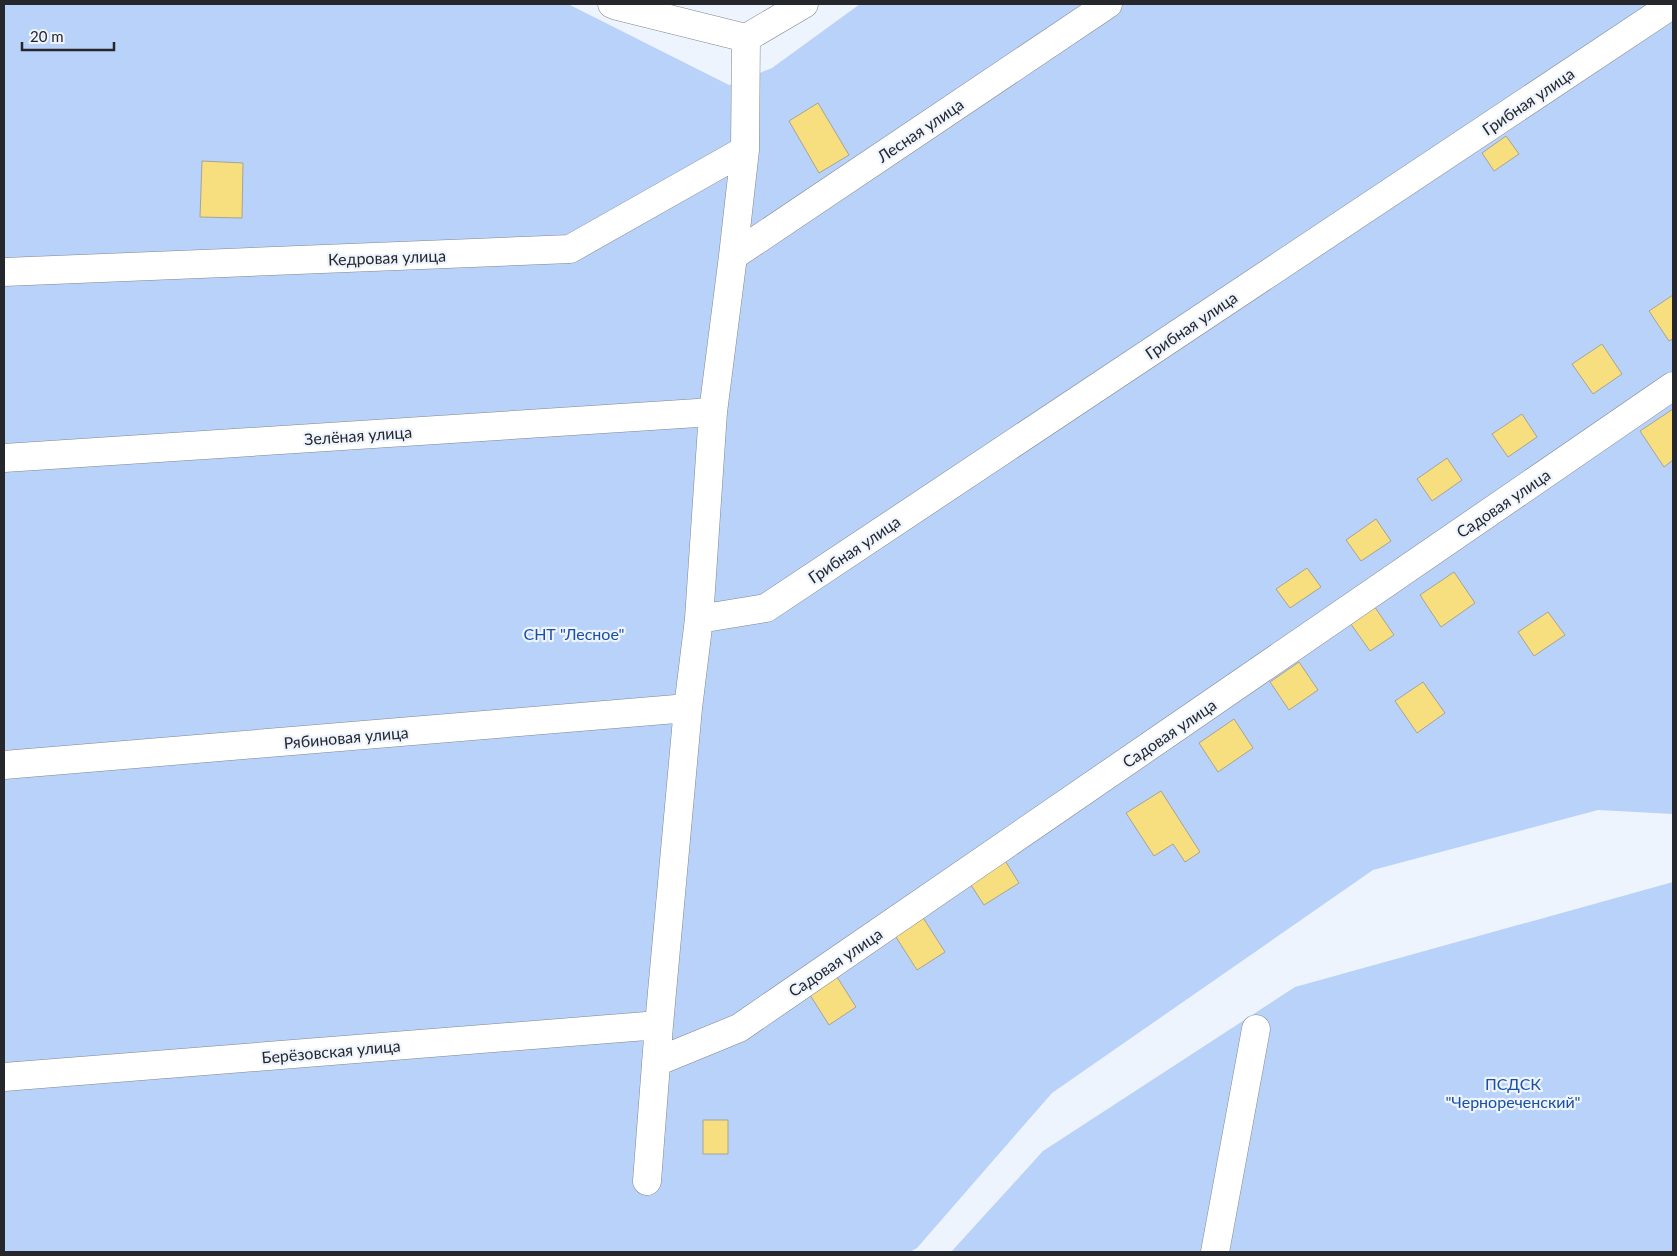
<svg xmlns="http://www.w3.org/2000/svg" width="1677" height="1256" viewBox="0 0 1677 1256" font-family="Lato,sans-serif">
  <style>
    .green { fill: #b9d2f9 }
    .building { fill: #f7df7f; stroke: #a6a397 }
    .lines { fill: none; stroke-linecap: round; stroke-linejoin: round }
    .street-casing { stroke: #7f8690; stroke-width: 29 }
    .street { stroke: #fff; stroke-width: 28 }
    .labels { text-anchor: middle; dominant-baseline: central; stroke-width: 4.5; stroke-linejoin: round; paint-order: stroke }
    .street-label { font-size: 16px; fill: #25272c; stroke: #eef4fd }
    .park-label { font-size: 16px; fill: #1950a6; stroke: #eef4fd }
  </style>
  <rect width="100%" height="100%" fill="#eef4fd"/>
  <path class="green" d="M4,4H568L729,85L772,68L860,4H1673V814L1598,810L1373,870L1052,1093L917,1248L910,1252H4Z
    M1673,882V1252H951L1043,1151L1295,987Z"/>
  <path class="building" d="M818,103L849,155L819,173L789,121Z
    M1506,136L1519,154L1494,171L1482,153Z
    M202,161L243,163L242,218L200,217Z
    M1673,295V339L1669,341L1649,311Z
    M1602,344L1622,374L1593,394L1572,364Z
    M1673,409V460L1664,467L1640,431Z
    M1522,414L1537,437L1508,457L1492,434Z
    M1447,458L1462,480L1432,501L1417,479Z
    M1376,519L1391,541L1361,561L1346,540Z
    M1307,568L1321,587L1290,608L1276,589Z
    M1454,572L1475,603L1441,627L1420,595Z
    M1372,603L1394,635L1370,651L1348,620Z
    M1548,612L1565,635L1534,656L1518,632Z
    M1299,662L1318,690L1289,710L1270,682Z
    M1423,682L1445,713L1417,733L1395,701Z
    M1234,719L1253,748L1218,772L1199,743Z
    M1161,791L1200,852L1185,862L1173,844L1154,856L1126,813Z
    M1004,859L1019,883L984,905L969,882Z
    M922,916L945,952L917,970L894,934Z
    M837,977L856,1007L829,1025L810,995Z
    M703,1120H728V1154H703Z"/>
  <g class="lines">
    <defs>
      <path id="street" d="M612,4L617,6L746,38L804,4
        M733,256L1108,4
        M4,272L570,249L745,150
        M4,458L713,412
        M699,619L766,608L1673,4
        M4,765L688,708
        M656,1062L739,1028L1673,386
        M4,1077L659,1025
        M647,1181L659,1025L688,708L699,619L713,412L733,256L745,150L746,38
        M1215,1252L1256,1029"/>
    </defs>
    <use href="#street" class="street-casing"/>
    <use href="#street" class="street"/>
  </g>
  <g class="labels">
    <g class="street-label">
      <text transform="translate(1528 101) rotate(-34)">Грибная улица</text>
      <text transform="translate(920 130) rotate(-34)">Лесная улица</text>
      <text transform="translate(387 257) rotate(-2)">Кедровая улица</text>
      <text transform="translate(1191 325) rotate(-34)">Грибная улица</text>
      <text transform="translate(358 435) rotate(-4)">Зелёная улица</text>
      <text transform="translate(1503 503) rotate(-34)">Садовая улица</text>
      <text transform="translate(854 549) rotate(-34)">Грибная улица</text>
      <text transform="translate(1169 733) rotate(-34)">Садовая улица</text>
      <text transform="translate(346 737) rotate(-5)">Рябиновая улица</text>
      <text transform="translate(835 962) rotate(-34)">Садовая улица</text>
      <text transform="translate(331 1051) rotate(-5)">Берёзовская улица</text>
    </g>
    <g class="park-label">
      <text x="574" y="633">СНТ "Лесное"</text>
      <text x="1513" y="1083">ПСДСК<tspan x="1513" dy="18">"Чернореченский"</tspan></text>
    </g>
  </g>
  <rect width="1677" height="1256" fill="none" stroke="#25272c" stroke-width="10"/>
  <path d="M22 42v8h92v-8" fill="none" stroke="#25272c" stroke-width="2.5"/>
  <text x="30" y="42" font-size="15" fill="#25272c" stroke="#eef4fd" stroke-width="4" paint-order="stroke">20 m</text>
</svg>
